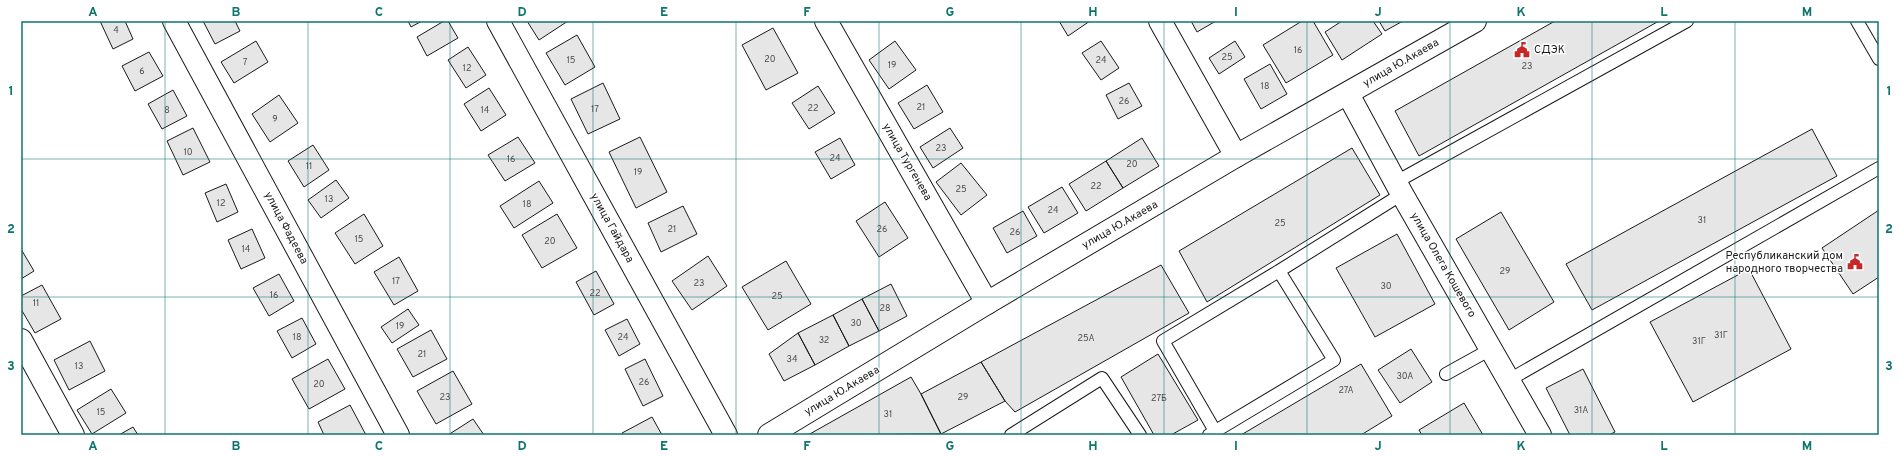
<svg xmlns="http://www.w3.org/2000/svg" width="1900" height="456" viewBox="0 0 1900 456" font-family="Overpass,sans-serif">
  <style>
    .building { fill: #e6e6e6; stroke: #1a1a1a }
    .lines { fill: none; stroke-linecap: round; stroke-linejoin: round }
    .service-casing { stroke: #1a1a1a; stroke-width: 14 }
    .minor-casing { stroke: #1a1a1a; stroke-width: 24 }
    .secondary-casing { stroke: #1a1a1a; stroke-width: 24 }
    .service { stroke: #fff; stroke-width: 12 }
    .minor { stroke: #fff; stroke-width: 22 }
    .secondary { stroke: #fff; stroke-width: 22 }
    .grid { fill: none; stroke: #0f766e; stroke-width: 1; stroke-opacity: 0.55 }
    .labels { text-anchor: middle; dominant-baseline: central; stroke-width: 3; stroke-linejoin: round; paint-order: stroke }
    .number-label { font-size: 9px; fill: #4d4d4d }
    .poi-label { font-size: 11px; fill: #1a1a1a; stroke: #fff; text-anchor: start }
    .street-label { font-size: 11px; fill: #1a1a1a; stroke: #fff }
    .neatline { fill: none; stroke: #0f766e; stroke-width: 1.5 }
    .grid-label { font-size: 13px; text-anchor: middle; font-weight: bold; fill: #0f766e }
  </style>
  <rect width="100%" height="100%" fill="#fff"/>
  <path class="building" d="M100,21H125L133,39L113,49Z
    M203,21H235L240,31L215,44Z
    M408,21H422L411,27Z
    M444,21H448L458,38L427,56L417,37Z
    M527,21H568L539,40Z
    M1059,21H1090L1068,36Z
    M1191,21H1216L1197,32Z
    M1302,21H1313L1333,55L1286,83L1263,45Z
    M1342,21H1373L1382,34L1342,60L1325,32Z
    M1379,21H1403L1385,31Z
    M1555,21H1659L1419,156L1395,111Z
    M773,28L798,73L766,90L742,45Z
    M577,35L595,67L565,85L546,53Z
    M256,41L268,62L234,83L221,62Z
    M895,41L916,70L889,89L869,60Z
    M1101,41L1119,68L1101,80L1082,53Z
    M1235,41L1245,57L1219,74L1209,58Z
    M468,47L486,75L466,88L448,60Z
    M149,52L163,76L135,91L122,66Z
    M1270,64L1287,94L1261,109L1244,79Z
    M603,83L620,119L588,134L571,99Z
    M1129,83L1142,106L1118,119L1106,95Z
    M927,85L943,112L914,129L898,103Z
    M818,86L835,113L809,129L792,103Z
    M489,88L506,115L481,131L464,104Z
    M173,90L187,116L162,129L148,104Z
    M279,95L298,123L270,142L252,114Z
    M193,128L210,162L183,175L167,141Z
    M950,128L963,148L933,168L920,147Z
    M1812,129L1837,176L1592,310L1566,264Z
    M518,137L535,163L505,181L488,155Z
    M640,137L667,192L636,208L609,152Z
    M840,138L855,165L831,179L815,152Z
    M1142,138L1159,166L1123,188L1106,161Z
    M313,145L329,170L304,187L288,161Z
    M1352,148L1380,195L1207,302L1179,251Z
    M1106,161L1123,188L1086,211L1069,184Z
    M961,163L987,195L961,215L936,182Z
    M336,180L349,198L321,218L308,200Z
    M539,181L553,203L514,228L500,206Z
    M226,184L238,212L217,222L205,193Z
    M1062,187L1078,213L1044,233L1028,207Z
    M885,202L908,238L879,257L856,221Z
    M683,206L697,234L661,252L648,223Z
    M1879,210V277L1853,294L1822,248Z
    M1023,211L1037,236L1007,253L993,228Z
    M1501,212L1554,302L1509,330L1456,239Z
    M364,214L383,246L355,264L335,233Z
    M557,214L577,248L542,268L522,235Z
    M252,229L265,258L241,269L228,240Z
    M1397,234L1435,304L1375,337L1336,268Z
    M21,249L34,271L21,279Z
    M708,256L727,286L692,310L672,281Z
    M399,257L418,291L394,305L374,272Z
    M786,261L811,304L768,330L742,287Z
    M1161,265L1189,313L1015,412L1005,401L981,362Z
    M1749,269L1791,349L1693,402L1650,322Z
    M596,271L614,304L594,315L576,282Z
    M279,274L294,301L269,316L253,288Z
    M891,284L907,316L879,331L862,299Z
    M42,285L61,319L35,333L21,309V296Z
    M862,299L879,331L849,346L833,315Z
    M408,309L419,325L392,343L381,327Z
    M833,315L849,346L815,365L798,333Z
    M302,318L316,344L292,358L277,331Z
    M627,319L640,344L619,356L605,330Z
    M431,330L447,359L413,377L397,349Z
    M798,333L815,365L784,381L769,354Z
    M90,341L105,371L69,390L54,360Z
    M1411,349L1432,382L1400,403L1378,370Z
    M1158,354L1198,420L1171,435H1154L1121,377Z
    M328,359L345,389L309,409L292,379Z
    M645,359L663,396L643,406L625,369Z
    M981,362L1005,401L941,434L921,394Z
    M1361,364L1392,416L1361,435H1241Z
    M1583,369L1615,432L1609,435H1570L1546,388Z
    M453,371L472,404L436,424L417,391Z
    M911,377L921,394L941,434L808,435Z
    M111,389L126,413L92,434L77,410Z
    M1464,403L1483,435H1422L1419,430Z
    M350,405L366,435H324L318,422Z
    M652,417L662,435H623L622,433Z
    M473,419L484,435H448Z
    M133,427L138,435H119Z"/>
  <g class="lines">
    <defs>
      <path id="service" d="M1857,21L1879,59
        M1396,182L1687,21
        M1446,374L1491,349
        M1509,380L1879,168
        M1215,431L1163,341L1279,271
        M1011,435L1102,378L1140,435
        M1209,435L1334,360L1279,271L1402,194"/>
      <path id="minor" d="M174,21L398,435
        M498,21L726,435
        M826,21L987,303
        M1160,21L1236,156
        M1348,94L1402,194L1540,435
        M21,340L73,435"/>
      <path id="secondary" d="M769,435L987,303L1236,156L1475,21"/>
    </defs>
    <use href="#service" class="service-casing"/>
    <use href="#minor" class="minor-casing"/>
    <use href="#secondary" class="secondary-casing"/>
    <use href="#service" class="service"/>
    <use href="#minor" class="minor"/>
    <use href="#secondary" class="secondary"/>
  </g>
  <path class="grid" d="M165,21V435M308,21V435M450,21V435M593,21V435M736,21V435M879,21V435M1021,21V435M1164,21V435M1307,21V435M1450,21V435M1592,21V435M1735,21V435M21,159H1879M21,297H1879"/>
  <defs>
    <symbol id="civic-bare" viewBox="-9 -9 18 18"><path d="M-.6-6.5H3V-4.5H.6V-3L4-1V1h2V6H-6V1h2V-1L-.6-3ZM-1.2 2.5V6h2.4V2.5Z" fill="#c62828" stroke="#fff" stroke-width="2.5" paint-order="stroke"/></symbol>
  </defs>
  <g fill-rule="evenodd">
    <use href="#civic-bare" x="1511" y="39" width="22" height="22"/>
    <use href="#civic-bare" x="1844" y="251" width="22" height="22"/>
  </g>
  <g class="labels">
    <g class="number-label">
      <text x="116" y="30">4</text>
      <text x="1298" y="50">16</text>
      <text x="1227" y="57">25</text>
      <text x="770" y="59">20</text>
      <text x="571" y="60">15</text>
      <text x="1101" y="60">24</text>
      <text x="245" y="62">7</text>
      <text x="892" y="65">19</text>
      <text x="1527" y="66">23</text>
      <text x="467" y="68">12</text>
      <text x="142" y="71">6</text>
      <text x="1265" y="86">18</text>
      <text x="1124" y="101">26</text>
      <text x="921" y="107">21</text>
      <text x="813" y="108">22</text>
      <text x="595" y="109">17</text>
      <text x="167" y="110">8</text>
      <text x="485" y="110">14</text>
      <text x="275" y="119">9</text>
      <text x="941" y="148">23</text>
      <text x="188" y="152">10</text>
      <text x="835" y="158">24</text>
      <text x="511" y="159">16</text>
      <text x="1132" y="164">20</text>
      <text x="309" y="166">11</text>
      <text x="638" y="172">19</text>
      <text x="1096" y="186">22</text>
      <text x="961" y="189">25</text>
      <text x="329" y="199">13</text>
      <text x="221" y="203">12</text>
      <text x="527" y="204">18</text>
      <text x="1053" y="210">24</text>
      <text x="1702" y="220">31</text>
      <text x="1280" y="223">25</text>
      <text x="672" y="229">21</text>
      <text x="882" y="229">26</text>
      <text x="1015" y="232">26</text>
      <text x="359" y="239">15</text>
      <text x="550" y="241">20</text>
      <text x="246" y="249">14</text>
      <text x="1505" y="271">29</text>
      <text x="396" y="281">17</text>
      <text x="699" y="283">23</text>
      <text x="1386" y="286">30</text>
      <text x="595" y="293">22</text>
      <text x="274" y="295">16</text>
      <text x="777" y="296">25</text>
      <text x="36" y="303">11</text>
      <text x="885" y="308">28</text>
      <text x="856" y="323">30</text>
      <text x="400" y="326">19</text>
      <text x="1721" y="335">31Г</text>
      <text x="297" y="337">18</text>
      <text x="623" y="337">24</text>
      <text x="1086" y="338">25А</text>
      <text x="824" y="340">32</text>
      <text x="1699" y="341">31Г</text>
      <text x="422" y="354">21</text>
      <text x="792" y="359">34</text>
      <text x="79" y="366">13</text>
      <text x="1405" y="376">30А</text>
      <text x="644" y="382">26</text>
      <text x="319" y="384">20</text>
      <text x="1346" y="390">27А</text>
      <text x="445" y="397">23</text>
      <text x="963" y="397">29</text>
      <text x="1159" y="398">27Б</text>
      <text x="1581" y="410">31А</text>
      <text x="101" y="412">15</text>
      <text x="888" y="414">31</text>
    </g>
    <g class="poi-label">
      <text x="1534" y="50">СДЭК</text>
      <text x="1843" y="256" text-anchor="end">Республиканский дом<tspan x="1843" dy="13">народного творчества</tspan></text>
    </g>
    <g class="street-label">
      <text transform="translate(1401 63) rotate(-30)">улица Ю.Акаева</text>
      <text transform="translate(907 162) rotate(60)">улица Тургенева</text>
      <text transform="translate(1120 225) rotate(-30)">улица Ю.Акаева</text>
      <text transform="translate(286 228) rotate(62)">улица Фадеева</text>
      <text transform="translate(612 228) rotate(61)">улица Гайдара</text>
      <text transform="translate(1443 265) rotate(60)">улица Олега Кошевого</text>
      <text transform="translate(842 391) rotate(-31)">улица Ю.Акаева</text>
    </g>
  </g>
  <rect width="1900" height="456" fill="none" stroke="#ffffff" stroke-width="44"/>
  <rect x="22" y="22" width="1856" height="412" class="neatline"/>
  <g class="grid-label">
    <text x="93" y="16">A</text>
    <text x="236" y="16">B</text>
    <text x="379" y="16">C</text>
    <text x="522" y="16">D</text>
    <text x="664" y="16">E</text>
    <text x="807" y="16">F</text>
    <text x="950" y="16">G</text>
    <text x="1093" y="16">H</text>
    <text x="1236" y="16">I</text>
    <text x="1378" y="16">J</text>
    <text x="1521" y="16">K</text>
    <text x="1664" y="16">L</text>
    <text x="1807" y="16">M</text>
    <text x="11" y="95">1</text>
    <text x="1889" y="95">1</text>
    <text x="11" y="233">2</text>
    <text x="1889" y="233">2</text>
    <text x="11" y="370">3</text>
    <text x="1889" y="370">3</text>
    <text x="93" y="450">A</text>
    <text x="236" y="450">B</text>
    <text x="379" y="450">C</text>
    <text x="522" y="450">D</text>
    <text x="664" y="450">E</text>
    <text x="807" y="450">F</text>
    <text x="950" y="450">G</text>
    <text x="1093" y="450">H</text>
    <text x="1236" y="450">I</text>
    <text x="1378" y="450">J</text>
    <text x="1521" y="450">K</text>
    <text x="1664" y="450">L</text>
    <text x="1807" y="450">M</text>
  </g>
</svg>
